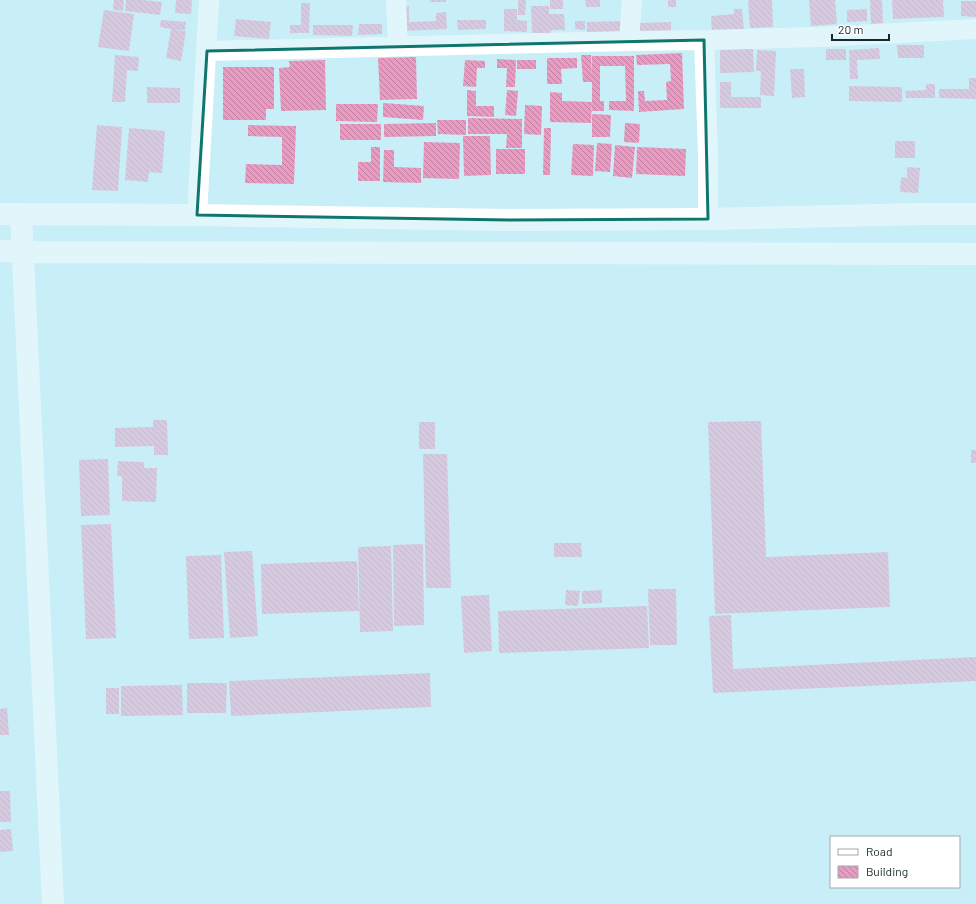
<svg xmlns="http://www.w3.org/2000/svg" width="976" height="904" viewBox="0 0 976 904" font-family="Barlow,sans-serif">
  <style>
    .building { fill: url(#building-back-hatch) }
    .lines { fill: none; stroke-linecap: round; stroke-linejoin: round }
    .minor { stroke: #fff; stroke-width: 20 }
    .tertiary { stroke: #fff; stroke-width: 22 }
    .marked { fill: none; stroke: #0f766e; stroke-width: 3; stroke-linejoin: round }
  </style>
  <defs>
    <pattern id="building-back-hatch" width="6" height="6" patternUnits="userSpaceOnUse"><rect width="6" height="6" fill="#e99bc1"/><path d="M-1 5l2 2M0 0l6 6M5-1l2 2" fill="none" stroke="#bc7e9d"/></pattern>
  </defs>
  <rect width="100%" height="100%" fill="#c8eff7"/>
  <path class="building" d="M114,0H124L123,11L113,10Z
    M126,0H143L162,2L160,15L125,11Z
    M176,0H192L191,14L175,13Z
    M430,0H446V2H430Z
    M518,0H526L525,15H518Z
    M550,0H563V9H550Z
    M585,0H600V7H586Z
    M668,0H676V7H668Z
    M748,0H772L773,27L750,28Z
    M809,0H835L837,24L811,26Z
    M870,0H882L883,23L871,24Z
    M892,0H943L944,17L893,19Z
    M961,1H976V17L961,16Z
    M301,3H310L309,33H290V25H301Z
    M409,6V22L436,21V13L446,12L447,29L402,31L401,7Z
    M531,6H549V14H564L565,30H551V33H532Z
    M504,9H517V20L527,21V32L504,31Z
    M734,9H742L744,31L712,33L711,16L734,14Z
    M867,9V21L847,22V10Z
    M104,10L134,14L129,51L98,47Z
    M236,19L271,22L269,39L234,36Z
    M161,20L186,22L185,30H175L186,31L181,61L166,58L171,29L160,27Z
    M457,20H486V29L458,30Z
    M575,21H585V30L575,29Z
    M622,21L623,32H587V22Z
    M671,22V32H635V23Z
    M359,24H382V34L358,35Z
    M313,25H353L352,36L313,35Z
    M897,45H924V58H898Z
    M879,48L880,59L857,60L858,79H850L849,50Z
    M753,49L754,72L720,73V50Z
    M826,49H846V60H826Z
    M757,50L776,51L774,96L760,95L761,71H756Z
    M682,53L684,109L639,112L638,91H644L645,101L667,100L666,82L671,81L670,64L637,65L636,55Z
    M115,55L139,57L138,71L127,70L125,102H112Z
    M581,55H591L592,76V56H634V111L609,110V101H626L625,66H600V101H604V111H592V82H583Z
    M416,57L417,99L380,100L378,58Z
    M547,58H577V68L561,69L562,84H547Z
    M497,59L516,60L515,87H506L507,68H497Z
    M325,60L326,110L281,111L279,68L290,67L289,61Z
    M465,60L485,61V68H477L476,87L463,86Z
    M517,60H536V69H517Z
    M223,67H274V109H266V120H223Z
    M790,69H804L805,97L792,98Z
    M969,78H976V99L939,98V89H969Z
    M720,82H731V97H761V108H720Z
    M926,84H935V98H906L905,91L926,90Z
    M849,86L902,87V102L849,101Z
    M147,87L180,88V103H147Z
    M467,90L476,91V106H494V117L467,116Z
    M507,90L518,91L516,116L505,115Z
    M550,92L562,93V101L592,102L591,123L550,122Z
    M383,103L424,106L423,120L383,117Z
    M336,104H378L377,122L336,121Z
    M525,105L542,106L541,135L524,134Z
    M592,114L611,115L610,137H592Z
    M468,118L522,119V148H506L507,134H468Z
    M437,120H466V135L438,134Z
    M436,123V136L384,137V124Z
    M625,123L640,124L639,143L624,142Z
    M340,124H381V140H340Z
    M97,125L122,127L118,191L92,190Z
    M248,125L296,126L294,184L245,183L246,164L282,165V137L248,136Z
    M129,128L165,131L162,173L149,172L148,182L125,180Z
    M544,128H551L550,175H543Z
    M463,136H490L491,175L464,176Z
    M895,141H915V158H895Z
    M424,142L460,143L459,179L423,178Z
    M597,143L612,144L610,172L595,171Z
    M573,144L594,145L593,176L571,175Z
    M615,145L635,147L632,178L613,176Z
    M371,147H380V181H358V162H371Z
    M637,147L686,149L685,176L636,174Z
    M496,149H525V174H496Z
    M384,150H394V167L421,168V183L383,182Z
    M907,167L920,168L918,193L900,192L901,177L907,178Z
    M153,420H167L168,455H154V446L115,447V428L153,427Z
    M761,421L766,557L888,552L890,607L715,614L708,422Z
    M419,422H435V449H419Z
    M971,450H976V463H971Z
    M423,454H447L451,588H426Z
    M108,459L110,515L81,516L79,460Z
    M118,461L144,462V468H157L156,502L122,501V476H117Z
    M111,524L116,638L86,639L81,525Z
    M554,543H581L582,557H554Z
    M423,544L424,625L394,626L393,545Z
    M391,546L393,631L360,632L358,547Z
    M252,551L258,636L230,638L224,552Z
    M221,555L224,638L189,639L186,556Z
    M357,561L359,611L262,614L261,564Z
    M648,589H676L677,645H650Z
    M566,590L580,591L578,606L565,605Z
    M602,590V603L582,604V591Z
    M489,595L492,651L464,653L461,596Z
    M647,606L649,648L499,653L498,611Z
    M731,615L733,669L976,657V681L713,693L709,616Z
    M430,673L431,707L231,716L229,681Z
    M187,683H227L226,713H187Z
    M182,685L183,715L121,716V686Z
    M106,688H119V714H106Z
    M7,708L9,735H0V709Z
    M0,791H10L11,822H0Z
    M11,829L13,851L0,852V830Z"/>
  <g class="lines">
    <path class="minor" d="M396,0L398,46
      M704,40L708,154V219
      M629,41L632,0
      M207,51L629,41L704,40L819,37L976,29
      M197,215L209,0"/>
    <path class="tertiary" d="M0,214L197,215L509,220L708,219L921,214H976
      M21,214L53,904
      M0,251L23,252L976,254"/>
  </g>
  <path d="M0 0H976V904H0ZM704,40L708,219L509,220L197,215L207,51Z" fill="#c8eff7" fill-opacity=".55" fill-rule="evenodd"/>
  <path class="marked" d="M704,40L708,219L509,220L197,215L207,51Z"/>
  <rect x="830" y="836" width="130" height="52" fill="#ffffff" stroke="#a3a9aa"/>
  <rect x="838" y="849" width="20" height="6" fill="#ffffff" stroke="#a3a9aa"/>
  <text x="866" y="856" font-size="12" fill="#18272a">Road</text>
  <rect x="838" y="866" width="20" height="12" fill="url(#building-back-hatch)" stroke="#a3a9aa"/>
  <text x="866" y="876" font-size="12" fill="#18272a">Building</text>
  <path d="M832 34v6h57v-6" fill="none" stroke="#18272a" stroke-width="2"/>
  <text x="838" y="34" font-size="12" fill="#18272a" stroke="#ffffff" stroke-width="3" paint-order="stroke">20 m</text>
</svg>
